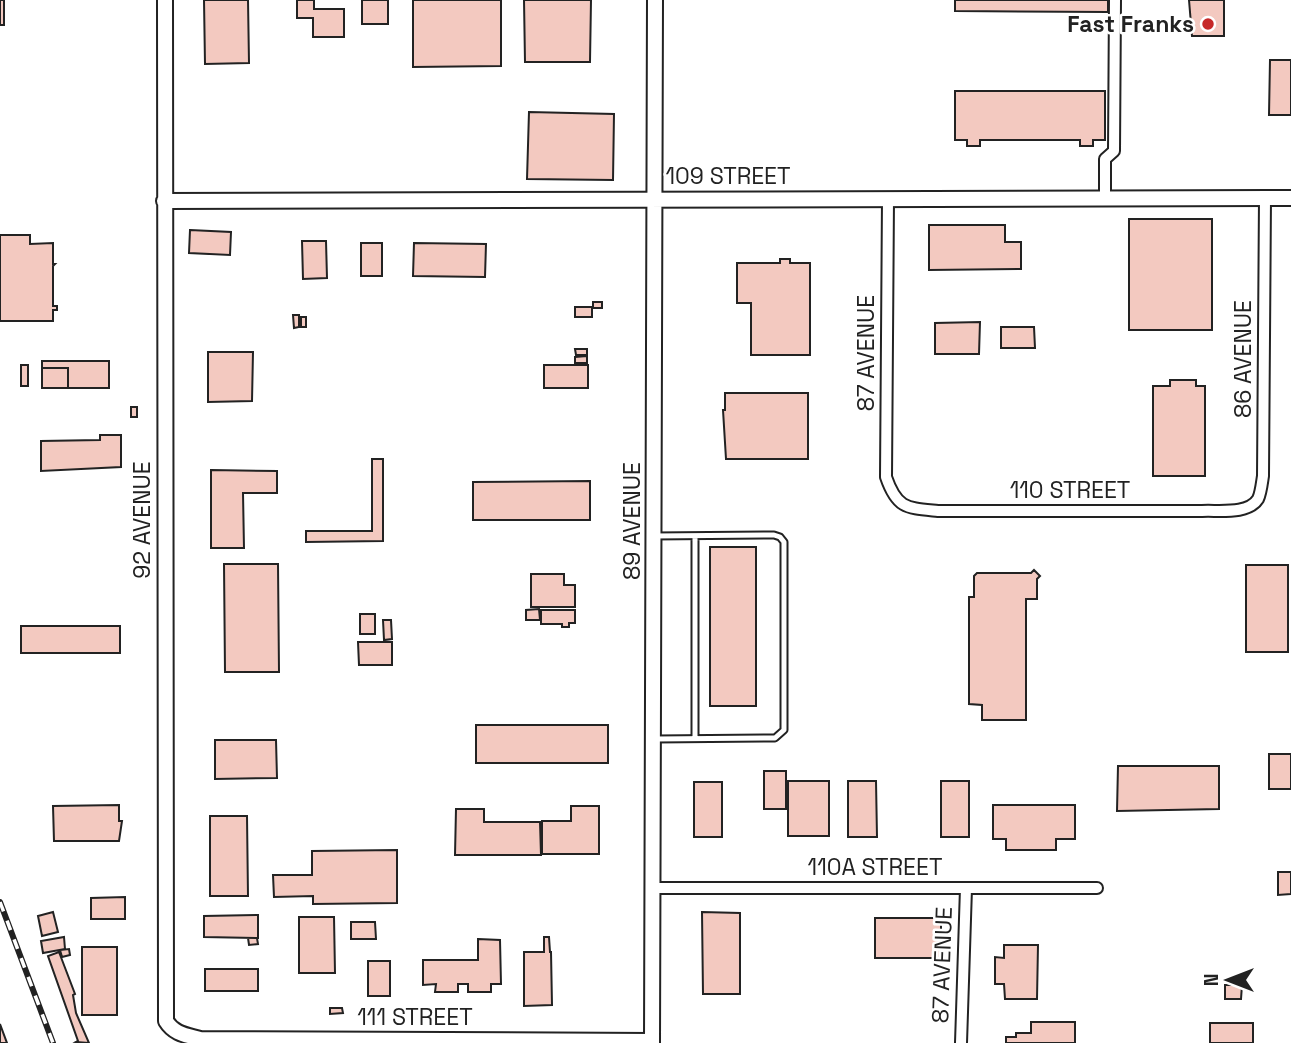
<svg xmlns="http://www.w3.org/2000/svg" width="1291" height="1043" viewBox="0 0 1291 1043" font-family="'Space Grotesk',sans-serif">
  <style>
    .building { fill: #f3c9c0; stroke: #222; stroke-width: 2 }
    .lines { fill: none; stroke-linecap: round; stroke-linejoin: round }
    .service-casing { stroke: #222; stroke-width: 9 }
    .minor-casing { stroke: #222; stroke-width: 14 }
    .tertiary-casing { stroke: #222; stroke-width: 18 }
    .service { stroke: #fff; stroke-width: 5 }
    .minor { stroke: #fff; stroke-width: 10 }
    .tertiary { stroke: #fff; stroke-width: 14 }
    .rail-casing { stroke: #222; stroke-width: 6 }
    .rail { stroke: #fff; stroke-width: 3.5; stroke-dasharray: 10; stroke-linecap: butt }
    .poi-dot { fill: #c62828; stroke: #fff; stroke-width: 2.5 }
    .labels { text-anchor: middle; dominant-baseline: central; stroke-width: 5; stroke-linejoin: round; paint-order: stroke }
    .poi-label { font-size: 23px; font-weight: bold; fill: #222; stroke: #fff; text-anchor: end }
    .street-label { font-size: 23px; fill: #222; stroke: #fff }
  </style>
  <rect width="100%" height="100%" fill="#fff"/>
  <path class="building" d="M0,0H4V25H0Z
    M204,0H248L249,63L205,64Z
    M297,0H314V9H344V37H313V18H297Z
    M362,0H388V24H362Z
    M413,0H501V66L413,67Z
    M524,0H591L590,62H525Z
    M955,0H1108V12L955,11Z
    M1189,0H1224V36H1192Z
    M1270,60H1291V115H1269Z
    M955,91H1105V140H1093V146H1080V140H980V146H967V140H955Z
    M529,112L614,114L613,180L527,179Z
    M1129,219H1212V330H1129Z
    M929,225H1005V242H1021V269L929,270Z
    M190,230L231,232L230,255L189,253Z
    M0,235H30V244L53,243V264H55L53,266V306H57V310H53V321H0Z
    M302,241H326L327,278L303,279Z
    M361,243H382V276H361Z
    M414,243L486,244L485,277L413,276Z
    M780,259H790V263H810V355H751V303H737V263H780Z
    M593,302H602V308H593Z
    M575,307H592V317H575Z
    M293,315H299V327L294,328Z
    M301,317H306V327H301Z
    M980,322L979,354H935V323Z
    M1001,327H1034L1035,348H1001Z
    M575,349H587V355H576Z
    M208,352H253L252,401L208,402Z
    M587,356V363H575V357Z
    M42,361H109V388H68V368H42Z
    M21,365H28V386H21Z
    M544,365H588V388H544Z
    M42,368H68V388H42Z
    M1170,380H1196V386H1205V476H1153V386H1170Z
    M725,393H808V459H726L723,410H725Z
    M131,407H137V417H131Z
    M100,435H121V467L41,471V441L100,440Z
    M372,459H383V541L306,542V531H372Z
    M211,470L277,471V493H243L244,548H211Z
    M590,481V520H473V482Z
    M710,547H756V706H710Z
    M224,564H278L279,672H225Z
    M1246,565H1288V652H1246Z
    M1034,570L1040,576L1037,579V599H1026V720H982V705L969,704V597H974V576L977,573H1031Z
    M531,574H564V585H575V607H531Z
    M539,609L540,620H526V610Z
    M541,610H575V623H569V627H562V624H541Z
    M360,614H375V634H360Z
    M383,620H391L392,639L384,640Z
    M21,626H120V653H21Z
    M358,642H392V665H359Z
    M476,725H608V763H476Z
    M215,740H276L277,778L215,779Z
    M1269,754H1291V789H1269Z
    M1118,766H1219V809L1117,811Z
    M764,771H786V809H764Z
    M788,781H829V836H788Z
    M848,781H876L877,837H848Z
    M941,781H969V837H941Z
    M694,782H722V837H694Z
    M119,805V821H122L119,841H54L53,806Z
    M993,805H1075V839H1056V850H1006V839H993Z
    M571,806H599V854H542V821H571Z
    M456,809H484V822H540L541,855H455Z
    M210,816H247L248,896H210Z
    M397,850V903L313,904V896L274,897L273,875H312V851Z
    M1278,872H1291V894L1278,895Z
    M125,897V919H91V898Z
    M53,912L58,932L42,936L38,916Z
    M702,912L740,913V994H703Z
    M258,915V938L204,937V916Z
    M299,917H334L335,973H299Z
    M875,918H941V958H875Z
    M351,922H375L376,939H351Z
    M64,937L65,949L43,953L41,941Z
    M544,937H549L550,952H551L552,1005L524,1006V952H544Z
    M248,938H257L258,944L249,945Z
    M478,939L500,940L501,984H491V992H468V984H458V992H435L436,984L423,985V960H478Z
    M1004,945H1038L1037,999H1005L1004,984H995V957L1004,958Z
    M82,947H117V1015H82Z
    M69,949L70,955L62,957L60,950Z
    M59,952L75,994L73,995L76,1013L89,1043L76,1042L78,1041L48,956Z
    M368,961H390V996H368Z
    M205,969H258V991H205Z
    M1225,985H1242L1241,999H1225Z
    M330,1008H342L343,1013L330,1014Z
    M1031,1022H1075V1043H1006V1037H1016V1033H1031Z
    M1210,1023H1253V1043H1210Z
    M0,1024L7,1043H0Z"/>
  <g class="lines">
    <defs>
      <path id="service" d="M654,536L774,535L780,537L784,542V730L775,738L656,739
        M695,738V536"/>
      <path id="minor" d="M1105,198V159L1114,151L1115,0
        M888,199L886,477C897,509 907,508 938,511H1202C1218,510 1248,515 1258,499C1261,493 1262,482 1263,476L1265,198
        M653,888H1097
        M961,1043L966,888"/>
      <path id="tertiary" d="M165,0L166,1021C174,1034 186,1035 200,1039L652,1041
        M164,201L1291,198
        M652,1043L655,0"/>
    </defs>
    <use href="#service" class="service-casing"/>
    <use href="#minor" class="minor-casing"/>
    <use href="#tertiary" class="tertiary-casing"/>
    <use href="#service" class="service"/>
    <use href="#minor" class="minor"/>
    <use href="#tertiary" class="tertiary"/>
    <defs>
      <path id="rail" d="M0,902L53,1043"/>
    </defs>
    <use href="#rail" class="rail-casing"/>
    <use href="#rail" class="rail"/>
  </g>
  <circle class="poi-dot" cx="1208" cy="24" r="7"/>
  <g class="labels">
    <g class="poi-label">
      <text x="1194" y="24">Fast Franks</text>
    </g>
    <g class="street-label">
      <text x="728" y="176">109 STREET</text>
      <text transform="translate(866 353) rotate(-90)">87 AVENUE</text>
      <text transform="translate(1243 359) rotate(-90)">86 AVENUE</text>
      <text x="1070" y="490">110 STREET</text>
      <text transform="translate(142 520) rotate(-90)">92 AVENUE</text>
      <text transform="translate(632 521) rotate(-90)">89 AVENUE</text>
      <text x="875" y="867">110A STREET</text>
      <text transform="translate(942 965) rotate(-88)">87 AVENUE</text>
      <text x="415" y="1017">111 STREET</text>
    </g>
  </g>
  <g transform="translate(1228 980) rotate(270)" stroke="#ffffff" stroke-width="5" paint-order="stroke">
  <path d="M0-5L12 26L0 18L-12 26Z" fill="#222222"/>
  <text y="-10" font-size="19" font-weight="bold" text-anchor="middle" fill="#222222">N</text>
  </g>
</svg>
